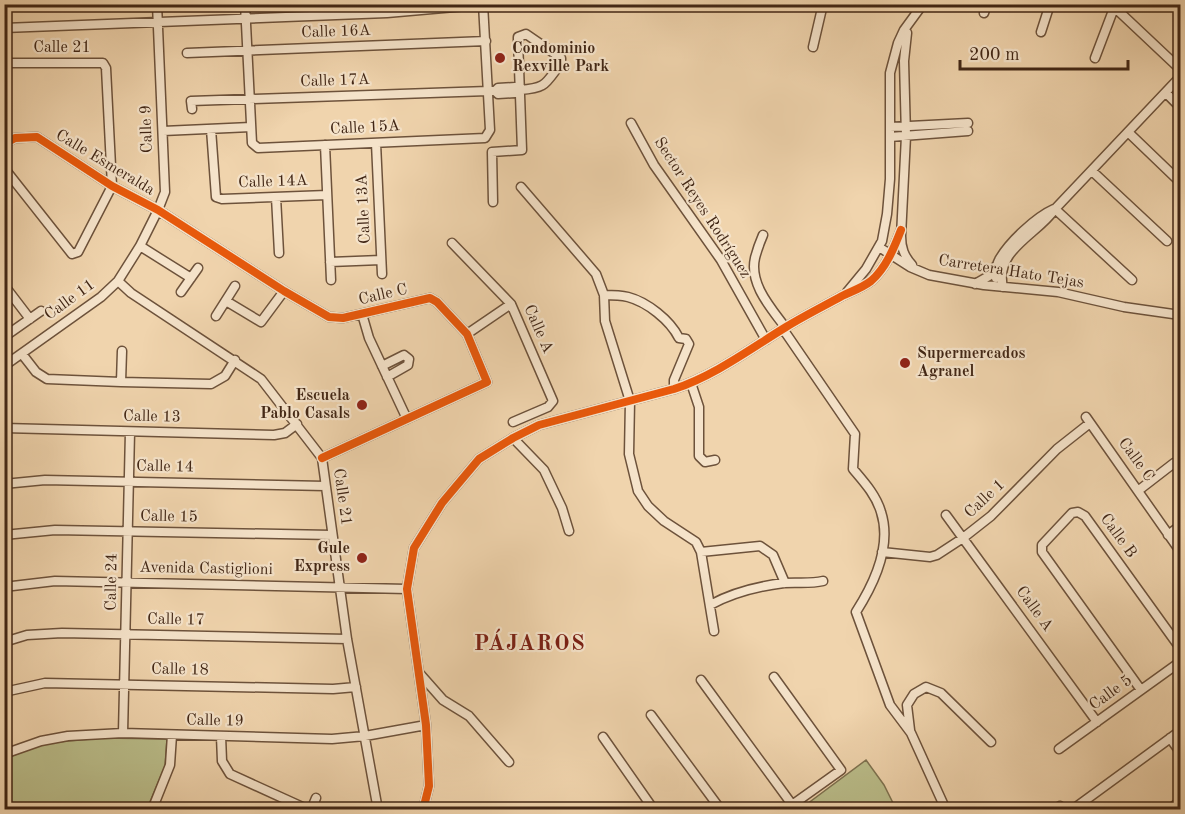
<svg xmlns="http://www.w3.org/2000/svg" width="1185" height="814" viewBox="0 0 1185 814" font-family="'Old Standard TT',serif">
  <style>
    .green { fill: #babd8a; stroke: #7e7250; stroke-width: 1.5 }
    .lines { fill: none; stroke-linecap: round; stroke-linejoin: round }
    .minor-casing { stroke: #6d523b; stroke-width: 11 }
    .minor { stroke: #f5e3ca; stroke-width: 8 }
    .cycleway-casing { stroke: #f5e3ca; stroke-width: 11 }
    .cycleway { stroke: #e8590c; stroke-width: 8 }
    .poi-dot { fill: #8f2418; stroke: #f5e3ca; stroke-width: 2 }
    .labels { text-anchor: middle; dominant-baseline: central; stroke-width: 4.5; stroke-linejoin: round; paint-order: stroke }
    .street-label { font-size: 16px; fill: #412615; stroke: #f5e3ca }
    .poi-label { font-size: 16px; font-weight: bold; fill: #412615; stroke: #f5e3ca; text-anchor: start }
    .district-label { font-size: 22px; font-weight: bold; letter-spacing: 1.5px; fill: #7a1f14; stroke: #f5e3ca }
  </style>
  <rect width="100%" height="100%" fill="#f0d4ad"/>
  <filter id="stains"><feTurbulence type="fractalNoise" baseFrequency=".00333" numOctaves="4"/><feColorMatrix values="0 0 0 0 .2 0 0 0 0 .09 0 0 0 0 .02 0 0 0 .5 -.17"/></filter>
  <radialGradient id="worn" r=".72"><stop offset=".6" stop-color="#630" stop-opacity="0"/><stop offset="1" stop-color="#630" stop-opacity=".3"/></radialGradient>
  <path class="green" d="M102,738L167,739L165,766L147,809H16L5,793L4,759L45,743Z
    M866,760L884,785L896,809H802L803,807Z"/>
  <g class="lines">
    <defs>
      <path id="minor" d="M245,4L252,143L258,148L485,138L490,130L483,4
        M1111,4L1180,69
        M984,13L987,4
        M4,28L387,13L489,4
        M1041,32L1050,4
        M907,33L904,61L906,136L901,236C901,248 904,256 912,265
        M813,47L823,4
        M187,53L486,41
        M1095,58L1114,8
        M4,63H103L106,68L112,186L78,252L72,254L4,168
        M1166,93L1180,107
        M192,109L191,101L488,91H495L498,88L515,87L518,90
        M631,123L654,165L721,260L766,340
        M890,127L968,123
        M211,129L216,197L222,199L327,195
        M163,131L251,127
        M1129,133L1180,182
        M890,137L968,131
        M376,143L382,274
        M4,144L15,138L37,137L112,186L158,210L284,291L329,317L343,318L430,298L437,302L467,334L487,382L322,458
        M325,145L331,280
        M1092,171L1167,241
        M521,187L596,274L604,295L605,321L630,401L629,454L638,491L648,506L664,521L696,542L701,552L714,631
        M276,197L279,253
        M493,202L492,152L522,150L518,40V37L526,34L561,58V63C545,84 547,88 520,90H518L515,93L498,94L495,91
        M1055,209L1132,280
        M763,235C760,242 757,250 755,258C749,284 771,308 785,327
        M452,243L511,304L553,401L548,407L513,422
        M140,246L191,278
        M879,247L910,267L929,275L984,285L1058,292L1124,307L1180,315
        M330,262L381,260
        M996,278C996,272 996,265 999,260C1009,242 1036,217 1054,209
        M118,281L131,293L261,379L322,458L347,639L378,810
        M975,284L989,276L996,266
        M4,285L30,319
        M1003,287C994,250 1037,235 1055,209L1180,77
        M181,292L198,268
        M847,292L866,269L882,241L887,214L890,179V73L898,43L904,30L923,4
        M604,295C612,295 620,295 628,297C647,302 670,320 679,338L686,339L689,344L674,380V389
        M226,301L261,322L284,291
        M362,314L369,338L407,419
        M216,316L235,286
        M783,329L855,434L853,469C864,482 876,495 881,512C892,546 874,584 856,612L890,705L911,733L946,810
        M467,334L511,304
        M4,337L41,311
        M22,354L36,372L47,379L121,382L211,384L225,376L235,360
        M4,366L101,297L118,281L140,246L158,210L165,192L157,4
        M382,366L404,355L409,359L408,365L387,377
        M121,382L122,351
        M691,383L699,407V456L705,462L715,460
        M1086,417L1180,551
        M4,428L274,435L285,433L297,424
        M513,438L544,470L562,508L569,531
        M4,484L45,480L325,486
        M1139,490L1174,463
        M946,515L1097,722
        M4,535L55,530L332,535
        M1168,535L1180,526
        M701,552L760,546L773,555L785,583
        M882,552L930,557L937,555L963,538L991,516L1057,449L1090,423
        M4,587L55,581L407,589
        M710,605C732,593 760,586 784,583C797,582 810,584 823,581
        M4,642L27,635L62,633L347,639
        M420,674L443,700L469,716L509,762
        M774,677L841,770L792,805
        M701,680L796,810
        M1141,690L1042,552V545L1072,513L1078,512L1085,516L1180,648
        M4,692L45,683L333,689L356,687
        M651,715L721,810
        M910,730L907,705L914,694L926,687L941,693L991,742
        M123,733L130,432
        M221,736L222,761L230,774L309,810
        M603,737L654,810
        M1170,738L1180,752
        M1059,749L1180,662
        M4,754L41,741L68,736L123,733L332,739L365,736L426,725
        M1060,806L1063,810
        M152,810L170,765L172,735
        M311,810L316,798
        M423,810L429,786L426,725L407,589L414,548L442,503L479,459L513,438L539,425L674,389C714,376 750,349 786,327C804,316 824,306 842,296C852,291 862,288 871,281C886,268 894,248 901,230
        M1072,810L1180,731
        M1169,810L1180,801"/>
    </defs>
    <use href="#minor" class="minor-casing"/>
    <use href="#minor" class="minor"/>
    <defs>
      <path id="cycleway" d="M4,144L15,138L37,137L112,186L158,210L284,291L329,317L343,318L430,298L437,302L467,334L487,382L322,458
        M423,810L429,786L426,725L407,589L414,548L442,503L479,459L513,438L539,425L674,389C714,376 750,349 786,327C804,316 824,306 842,296C852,291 862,288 871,281C886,268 894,248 901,230"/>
    </defs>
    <use href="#cycleway" class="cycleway-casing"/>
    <use href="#cycleway" class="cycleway"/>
  </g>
  <g class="poi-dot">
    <circle cx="500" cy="58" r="6"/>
    <circle cx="905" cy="363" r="6"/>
    <circle cx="362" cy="405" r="6"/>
    <circle cx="362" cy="558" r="6"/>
  </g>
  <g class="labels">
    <g class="street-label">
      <text transform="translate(336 32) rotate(-2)">Calle 16A</text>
      <text x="62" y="48">Calle 21</text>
      <text transform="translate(335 81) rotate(-2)">Calle 17A</text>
      <text transform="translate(365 128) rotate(-3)">Calle 15A</text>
      <text transform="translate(147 129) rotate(-92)">Calle 9</text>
      <text transform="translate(105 163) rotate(31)">Calle Esmeralda</text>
      <text transform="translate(273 182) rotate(-2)">Calle 14A</text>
      <text transform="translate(702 208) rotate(57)">Sector Reyes Rodríguez</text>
      <text transform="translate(364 209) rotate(-93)">Calle 13A</text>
      <text transform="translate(1011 272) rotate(9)">Carretera Hato Tejas</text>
      <text transform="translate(383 295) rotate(-13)">Calle C</text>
      <text transform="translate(70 300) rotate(-36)">Calle 11</text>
      <text transform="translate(538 329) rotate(66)">Calle A</text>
      <text transform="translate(152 417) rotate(1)">Calle 13</text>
      <text transform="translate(1136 460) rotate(54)">Calle C</text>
      <text transform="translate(165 467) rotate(1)">Calle 14</text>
      <text transform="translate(342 497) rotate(82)">Calle 21</text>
      <text transform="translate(985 499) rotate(-43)">Calle 1</text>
      <text transform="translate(169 517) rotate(1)">Calle 15</text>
      <text transform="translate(1118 536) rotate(54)">Calle B</text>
      <text transform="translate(206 569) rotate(1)">Avenida Castiglioni</text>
      <text transform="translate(112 582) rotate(-89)">Calle 24</text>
      <text transform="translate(1034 609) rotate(54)">Calle A</text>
      <text transform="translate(176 620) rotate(1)">Calle 17</text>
      <text transform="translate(180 670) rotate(1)">Calle 18</text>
      <text transform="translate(1111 693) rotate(-36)">Calle 5</text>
      <text transform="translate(215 721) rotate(1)">Calle 19</text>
    </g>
    <g class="poi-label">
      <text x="512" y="49">Condominio<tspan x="512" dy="18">Rexville Park</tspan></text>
      <text x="917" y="354">Supermercados<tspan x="917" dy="18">Agranel</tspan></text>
      <text x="350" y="396" text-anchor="end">Escuela<tspan x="350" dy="18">Pablo Casals</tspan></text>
      <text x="350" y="549" text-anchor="end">Gule<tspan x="350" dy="18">Express</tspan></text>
    </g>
    <g class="district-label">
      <text x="530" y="644">PÁJAROS</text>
    </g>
  </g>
  <rect width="1185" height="814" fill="none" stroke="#f0d4ad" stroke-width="24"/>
  <rect x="6" y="6" width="1173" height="802" fill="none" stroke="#412615" stroke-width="3"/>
  <rect x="12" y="12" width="1161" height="790" fill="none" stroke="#412615" stroke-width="1.5"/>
  <path d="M960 60v9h168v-9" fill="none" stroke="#412615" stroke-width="3"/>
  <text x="969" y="60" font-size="18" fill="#412615" stroke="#f5e3ca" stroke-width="4.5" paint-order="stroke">200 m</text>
  <rect width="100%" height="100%" filter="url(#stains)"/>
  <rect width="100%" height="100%" fill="url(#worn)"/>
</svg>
